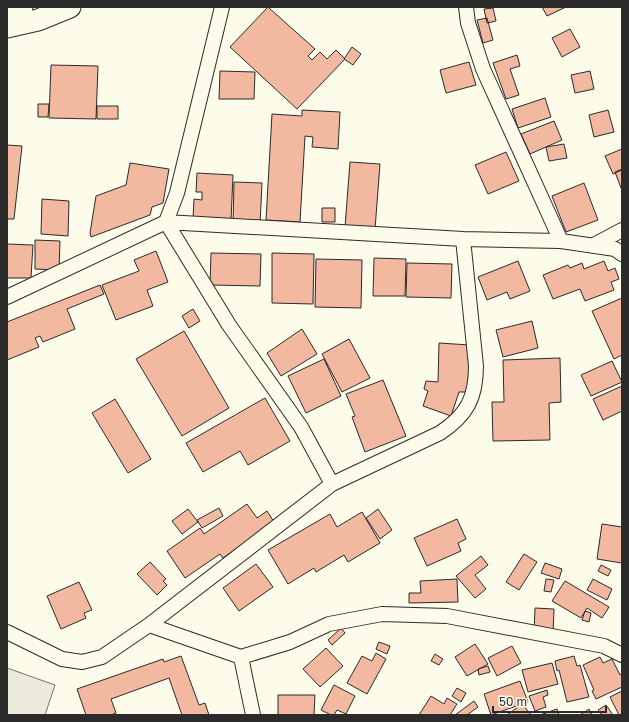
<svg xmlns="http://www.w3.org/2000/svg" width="629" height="722" viewBox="0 0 629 722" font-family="'Golos Text',sans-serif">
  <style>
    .green { fill: #ecebdb; stroke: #74746e }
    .building { fill: #f2b8a0; stroke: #2b2b2b }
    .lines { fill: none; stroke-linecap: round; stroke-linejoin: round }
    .street-casing { stroke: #2b2b2b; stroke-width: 16 }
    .primary-casing { stroke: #2b2b2b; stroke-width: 23 }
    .street { stroke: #fdfbea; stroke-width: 14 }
    .primary { stroke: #fdfbea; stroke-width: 21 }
  </style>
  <rect width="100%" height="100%" fill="#fdfbea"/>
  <path class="green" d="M7,668L55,685L45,715H7Z"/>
  <path class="building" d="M268,7L315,49L308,56L312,60L320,52L327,59L336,50L345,59L297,109L230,47Z
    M542,7H566L547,16Z
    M493,8L496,21L487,23L484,9Z
    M487,18L493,40L483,43L477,20Z
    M570,29L580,47L562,57L552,38Z
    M352,47L361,54L353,65L344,59Z
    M517,55L520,66L510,69L519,95L506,99L493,63Z
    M469,62L476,85L446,93L440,70Z
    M51,65L98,66L96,119L49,118Z
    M220,71L255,72L254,99H219Z
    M590,71L594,89L575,93L571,75Z
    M545,98L551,117L518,128L512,109Z
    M38,104H49L48,117H38Z
    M97,106H118V119H97Z
    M302,110L340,112L338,149L312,147L313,137L305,136L300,222L266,220L272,114L302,116Z
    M608,110L614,132L594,137L589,115Z
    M554,121L562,140L530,154L521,134Z
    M564,144L567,158L549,161L546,147Z
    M7,145L22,146L14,219H7Z
    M622,149V170L613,174L605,156Z
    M506,152L519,181L488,194L475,165Z
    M350,162L380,164L375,229L345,227Z
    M130,163L169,169L163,203L152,207L150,215L91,237L90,233L96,196L126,185Z
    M622,169V188H621L615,172Z
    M197,173L233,175L231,220L193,218L194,199L202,200V192H196Z
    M234,182L262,183L260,225L233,224Z
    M584,183L598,220L566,232L552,196Z
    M42,199L69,201L68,236L41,234Z
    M322,208H335V222H322Z
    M35,240L60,241L59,270L35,269Z
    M7,244L33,245L31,278H7Z
    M156,251L168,282L147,290L153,306L116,320L102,285L139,271L134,260Z
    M211,253L261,254L260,286L210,285Z
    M272,253L314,254L313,304L272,303Z
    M374,258L406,259L405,296H373Z
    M316,259L362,260L361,308L315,307Z
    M518,261L530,291L510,299L507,292L487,300L478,277Z
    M604,261L608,271L615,268L619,279L611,282L614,290L585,301L580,289L553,299L543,275L568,265L570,268L582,263L584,269Z
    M407,263L452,264L451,298L406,297Z
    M100,285L104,294L67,309L75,329L43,342L40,336L35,338L39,347L7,360V322Z
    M622,298V355L614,359L592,311Z
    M193,309L200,321L189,328L182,316Z
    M532,321L538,348L503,357L496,330Z
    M302,329L317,354L281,376L267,353Z
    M184,331L229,408L182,436L136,359Z
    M349,339L370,378L342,392L322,354Z
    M439,343L470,345L469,392H459L451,416L423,406L428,391L424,389L426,381L438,382Z
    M560,358L561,402L549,403L550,440L493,441L492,402H504L503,360Z
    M324,359L341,396L306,413L288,376Z
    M612,361L622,382L591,396L581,375Z
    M383,380L406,436L365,452L352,417L355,416L346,394Z
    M622,386V411L603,420L593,399Z
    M265,398L290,441L248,465L240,451L203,472L186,443Z
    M115,399L151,459L128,473L92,413Z
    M247,504L257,518L267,511L274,522L223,558L220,554L185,578L167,551L200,528L204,534Z
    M219,508L223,516L202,528L197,520Z
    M188,509L198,522L182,534L172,521Z
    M378,509L392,530L380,539L366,518Z
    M362,512L380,543L348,562L344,555L316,572L314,568L288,584L268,550L330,514L337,527Z
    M457,519L466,539L458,543L461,551L427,566L414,538Z
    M602,524L622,527V563L597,559Z
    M524,554L537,562L519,590L506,582Z
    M481,556L488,565L475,575L486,589L475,598L456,576Z
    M150,562L166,579L163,581L167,585L157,595L137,574Z
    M545,563L562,569L559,579L541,573Z
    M256,564L273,587L239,611L223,588Z
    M601,565L611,570L608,576L598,571Z
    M457,579L458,602L409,603V593H421L420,581Z
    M546,579L554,580L551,592L544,591Z
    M593,579L612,589L607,600L587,590Z
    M565,581L609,607L602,618L587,608L581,618L552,601Z
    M79,582L92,610L84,613L86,618L61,629L47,596Z
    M535,608L554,609L553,634L534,633Z
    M585,611L591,613L589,622L582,620Z
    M341,628L345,633L332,645L328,640Z
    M379,642L390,646L387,654L376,649Z
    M475,644L488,664L467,676L455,657Z
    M512,646L521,663L497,676L488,658Z
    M326,648L343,666L320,687L303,669Z
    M376,653L386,659L367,694L347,683L362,656L372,661Z
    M435,654L443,659L439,665L431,661Z
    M181,656L199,705L205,703L209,715H182L169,678L111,699L116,713L111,715H86L77,689L163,659L164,662Z
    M574,656L577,666L580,665L589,697L567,702L559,670L557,671L555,661Z
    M600,657L603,663L612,659L620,675L622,674V687L596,699L592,691L594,690L583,665Z
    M552,663L558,684L528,692L522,670Z
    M488,666L490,672L479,675L478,669Z
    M520,681L528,702L491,715L484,694Z
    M334,685L355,696L346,714L337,710L334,715H331L321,710Z
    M457,688L466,693L461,702L452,696Z
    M547,690L548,695L543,697L546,707L535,711L529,696Z
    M622,691V715H619L610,697Z
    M278,695H315L314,715H278Z
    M431,696L444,704L447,698L457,704L450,715H419Z
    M474,701L478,707L467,715H455Z
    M522,704L531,715H507Z
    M606,705L613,715H602L598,710Z
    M557,709L559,715H540Z
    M589,709L592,715H580Z"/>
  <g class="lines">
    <defs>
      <path id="street" d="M466,7L468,23L483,69L561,241
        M166,222L229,325L301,427L332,484
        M166,222L177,193L222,7
        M594,245L622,230
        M7,297L166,222L463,239L561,241L615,249L622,254
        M149,625L241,657L290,642L329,624L382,614L447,616L604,646L622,655
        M7,632L62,659L82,662L102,657L149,625L332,484L440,433C467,415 476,398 476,366L463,239
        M241,657L253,715"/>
      <path id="primary" d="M7,10L22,7
        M7,27L38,20L70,7"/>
    </defs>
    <use href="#street" class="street-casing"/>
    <use href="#primary" class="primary-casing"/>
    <use href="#street" class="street"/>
    <use href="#primary" class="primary"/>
  </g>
  <rect width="629" height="722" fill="none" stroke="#2b2b2b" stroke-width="16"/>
  <path d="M493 706v6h113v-6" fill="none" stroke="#2b2b2b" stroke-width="2"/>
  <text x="499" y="706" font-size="12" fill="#2b2b2b" stroke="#fdfbea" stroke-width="3" paint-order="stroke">50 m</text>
</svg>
